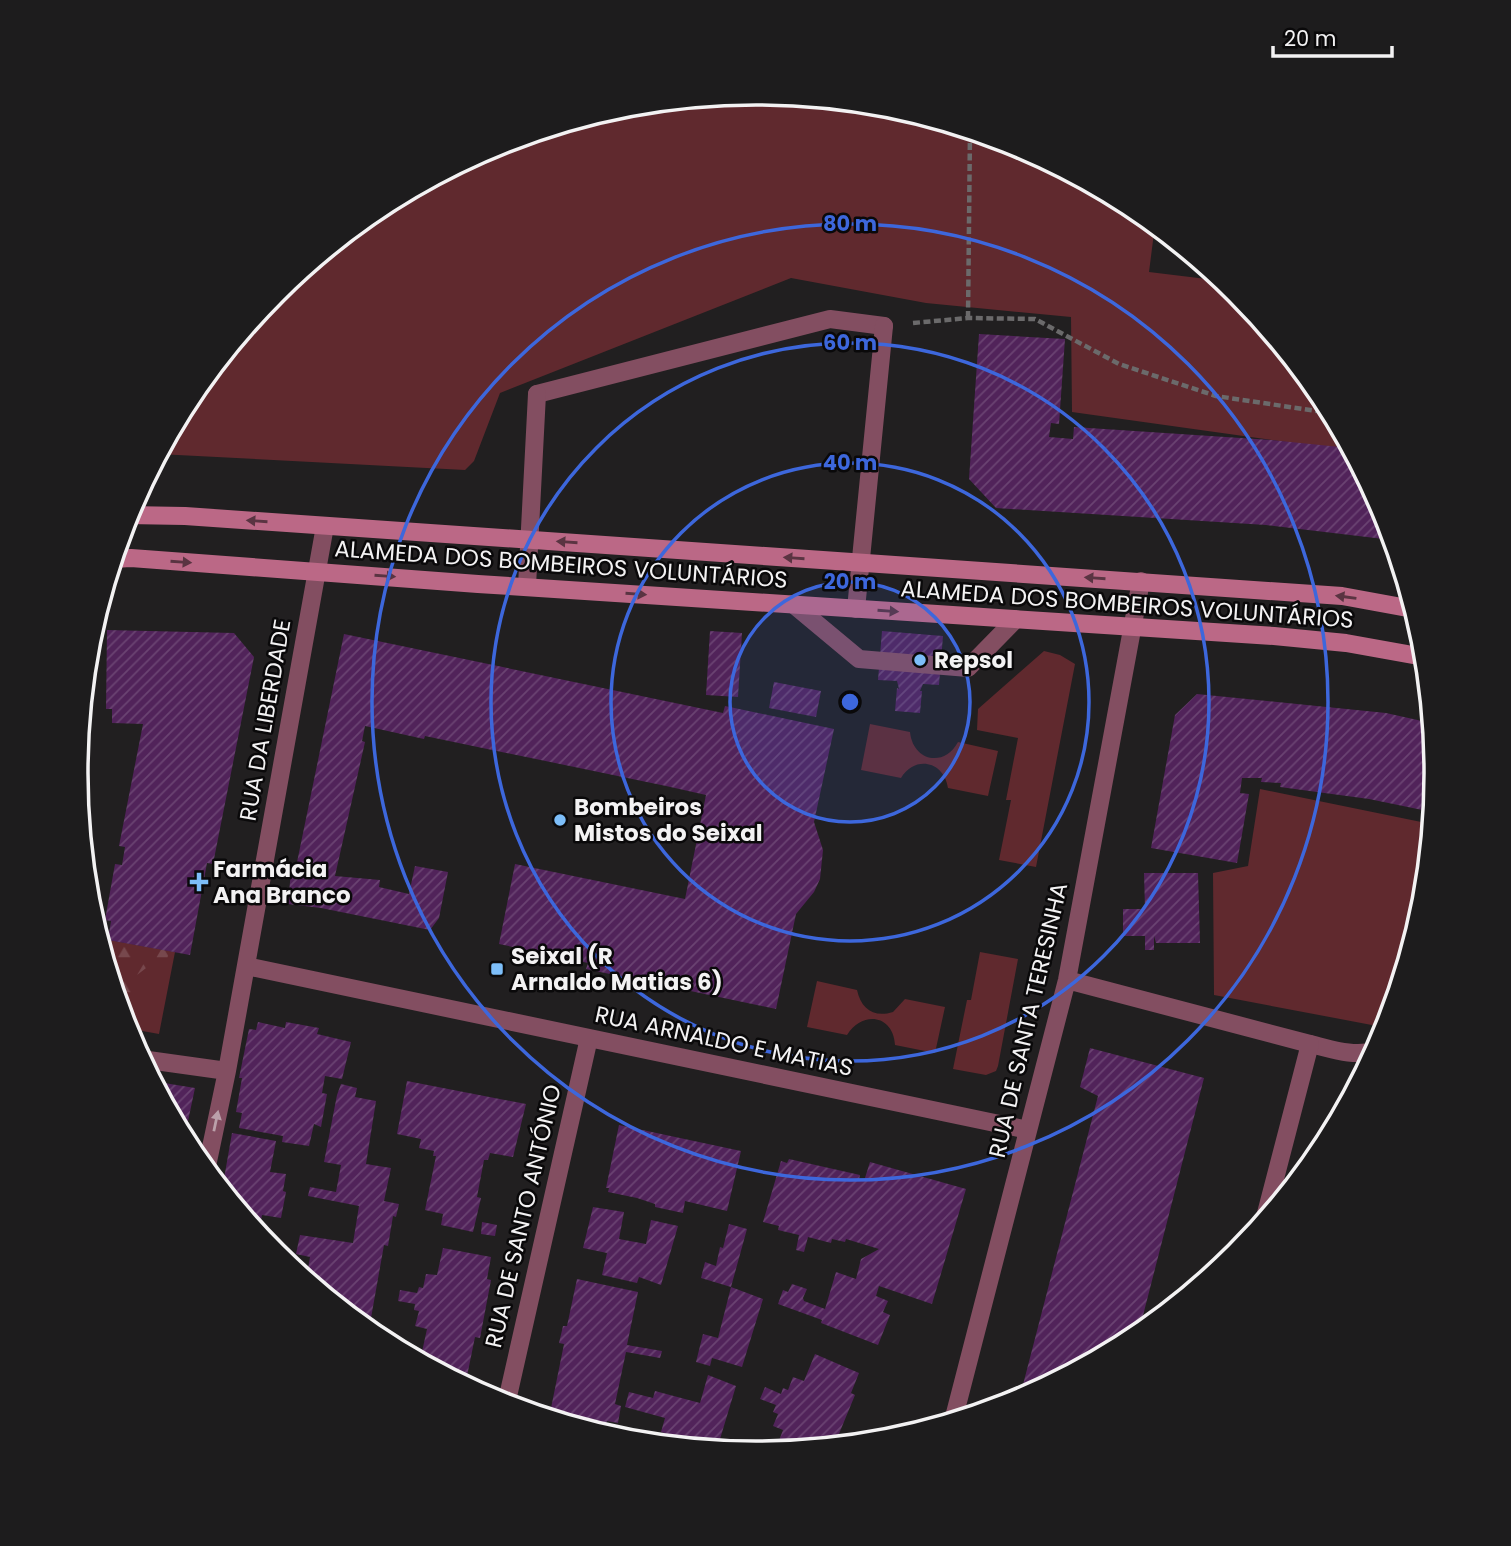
<svg xmlns="http://www.w3.org/2000/svg" width="1511" height="1546" viewBox="0 0 1511 1546" font-family="Poppins,sans-serif">
  <style>
    .grass { fill: #60292e }
    .forest { fill: url(#forest-firs) }
    .building { fill: url(#building-hatch) }
    .lines { fill: none; stroke-linecap: round; stroke-linejoin: round }
    .path { stroke: #6b6a6b; stroke-width: 4.5; stroke-dasharray: 7 3.5; stroke-linecap: butt }
    .lane { stroke: #834e61; stroke-width: 18 }
    .street { stroke: #834e61; stroke-width: 18 }
    .secondary { stroke: #bb6886; stroke-width: 18 }
    .oneway { fill: #5a3442 }
    .oneway2 { fill: #bba0aa }
    .ring { fill: none; stroke: #3d67dc; stroke-width: 3.5 }
    .poi-dot { fill: #7dbef9; stroke: #0a090a; stroke-width: 2.5 }
    .labels { text-anchor: middle; dominant-baseline: central; stroke-width: 5; stroke-linejoin: round; paint-order: stroke }
    .street-label { font-size: 23px; fill: #f3f2f3; stroke: #0a090a }
    .poi-label { font-size: 23px; font-weight: bold; fill: #f3f2f3; stroke: #0a090a; text-anchor: start }
    .rim { fill: none; stroke: #f3f2f3; stroke-width: 3.5 }
    .centre { fill: #3d67dc; stroke: #0a090a; stroke-width: 3.5 }
    .ring-label { font-size: 21px; text-anchor: middle; font-weight: bold; fill: #3d67dc; stroke: #0a090a; stroke-width: 5; stroke-linejoin: round; paint-order: stroke }
  </style>
  <defs>
    <pattern id="forest-firs" width="22" height="20" patternUnits="userSpaceOnUse" patternTransform="scale(1.75)"><rect width="22" height="20" fill="#60292e"/><path d="M5 1l3.5 6h-7zM16 11l3.5 6h-7z" fill="#77484d"/></pattern>
    <pattern id="building-hatch" width="6" height="6" patternUnits="userSpaceOnUse" patternTransform="scale(1.75)"><rect width="6" height="6" fill="#51235a"/><path d="M-1 1l2-2M0 6l6-6M5 7l2-2" fill="none" stroke="#6a4372"/></pattern>
  </defs>
  <rect width="100%" height="100%" fill="#211f20"/>
  <path class="grass" d="M756,93L889,106L1016,145L1134,208L1155,225L1149,272L1223,281L1237,292L1321,395L1351,451L1072,412L1071,317L926,303L791,278L500,393L474,461L465,470L158,454L190,395L275,292L378,207L496,144L623,106Z
    M1044,651L1060,655L1075,664L1036,867L999,860L1011,800H1006L1018,738L977,730L978,709Z
    M870,724L910,732C913,761 944,768 958,742L998,751L988,796L948,788C944,761 915,755 901,778L861,770Z
    M1260,789L1431,824L1423,906L1388,1019L1377,1026L1214,995L1213,873L1248,866Z
    M108,940L175,952L159,1034L126,1028L101,946Z
    M980,952L1018,959L998,1066L996,1071L986,1075L953,1069L967,1000H971Z
    M817,981L857,990C861,1009 874,1018 893,1012L905,999L945,1007L935,1053L895,1045C893,1014 862,1011 847,1035L807,1027Z"/>
  <path class="forest" d="M108,940L169,951L167,960L160,965H150L137,975L133,999L122,1018L101,946Z"/>
  <path class="building" d="M979,334L1065,339L1059,424L1051,423L1049,437L1073,439L1074,427L1271,440L1350,448L1384,513L1392,540L1266,525L996,508L969,479Z
    M107,630L234,633L254,657L213,864L207,863L190,955L108,940L111,921L105,920L115,864L122,865L125,847L119,846L143,724L112,723V709H106Z
    M710,631L742,633L738,697L706,695Z
    M882,631L943,636L939,685L923,684L920,691H922L920,713L895,711L897,688L899,689L897,681L878,680Z
    M344,634L723,713L725,706L834,729L814,822L823,850L820,879L814,892L796,914L776,1009L586,969L588,963L499,944L515,864L685,899L706,795L666,786L425,736L424,739L365,726L362,741L365,742L335,876L380,880L379,887L409,894L415,866L448,872L439,918L430,930L321,908L288,904L291,871L295,872Z
    M774,682L821,691L816,717L769,708Z
    M1197,694L1386,713L1431,723L1436,773L1432,812L1369,799L1280,787L1281,783L1261,782L1262,778H1242L1240,793L1249,794L1237,863L1151,848L1175,715Z
    M1144,873H1198L1200,943H1156L1154,936V950H1145V936H1123V909H1145Z
    M258,1022L285,1028L286,1022L319,1028L317,1034L351,1042L342,1079L325,1076L322,1093L327,1094L321,1127L314,1124L309,1146L282,1142L283,1136L239,1128L242,1113L236,1112L242,1078H239L249,1029L256,1030Z
    M1090,1048L1204,1078L1138,1335L1019,1400L1098,1096L1080,1087Z
    M152,1081L195,1088L184,1140L182,1136Z
    M407,1081L526,1104L513,1157L490,1153L488,1160H484L477,1197L481,1198L473,1232L441,1225L443,1214L425,1210L436,1156H433L434,1151L419,1148L421,1139L397,1134Z
    M341,1084L357,1088L355,1097L376,1101L366,1164L391,1168L384,1201L399,1204L396,1217L393,1216L388,1246L384,1245L371,1318L375,1319L372,1334L306,1280L310,1257L296,1254L300,1235L353,1243L359,1206L308,1196L310,1187L336,1192L341,1165L324,1162L337,1095Z
    M619,1125L741,1151L727,1211L685,1201L683,1213L655,1207V1204L637,1198L608,1192L609,1188H606Z
    M232,1133L276,1141L270,1172L286,1174L283,1191L286,1192L281,1218L262,1215L258,1234L222,1190Z
    M789,1159L860,1175L859,1180L864,1181L870,1162L966,1189L932,1304L879,1286L876,1296L888,1301L883,1312L890,1315L878,1345L821,1323L822,1320L778,1304L783,1290L788,1292L792,1284L807,1289L803,1298L804,1301L825,1309L836,1272L856,1279L861,1259L879,1249L846,1239L845,1242L832,1239L831,1243L808,1237L804,1252L796,1250L799,1235L778,1230L779,1226L763,1222L781,1161L787,1163Z
    M593,1207L624,1212L619,1239L646,1244L651,1220L678,1226L661,1285L639,1277L637,1283L602,1275L607,1253L583,1248Z
    M482,1222L497,1225L495,1236L481,1234Z
    M729,1224L747,1229L731,1287L701,1278L705,1262L716,1266L720,1247L723,1248Z
    M443,1248L491,1257L487,1279L491,1280L480,1338L475,1337L465,1386L420,1361L427,1329L415,1326L419,1311L414,1310L415,1304L398,1301L400,1290L417,1293L419,1287L423,1288L426,1274L437,1275Z
    M577,1279L638,1292L627,1345L662,1351L660,1358L626,1352L615,1404L621,1406L618,1423L607,1421L604,1435L549,1418L564,1344L559,1343L563,1326H567Z
    M731,1287L763,1299L742,1367L712,1358L710,1366L696,1362L703,1334L718,1338Z
    M815,1354L859,1373L851,1393L855,1395L834,1446L775,1451L783,1430L773,1426L778,1414L773,1412L776,1405L760,1399L765,1387L781,1394L783,1388L788,1390L793,1377L804,1381Z
    M708,1375L736,1386L717,1449L688,1447L690,1441L661,1432L665,1418L625,1407L629,1392L653,1398L655,1391L700,1403Z"/>
  <g class="lines">
    <path class="path" d="M968,318L970,131
      M913,323L968,318L1035,319L1119,364L1216,396L1330,413"/>
    <path class="lane" d="M537,394L830,319L884,326
      M793,604L859,659L968,668L1016,619
      M1310,1044C1332,1049 1352,1057 1375,1051"/>
    <path class="street" d="M527,586L537,394
      M856,609L884,326
      M246,966L1028,1130
      M1067,980L1310,1044L1264,1221
      M141,1059L227,1071
      M206,1171L227,1071L325,526
      M506,1405L589,1038
      M953,1421L1067,980L1141,581"/>
    <path class="secondary" d="M127,515L185,516L1342,596L1413,609
      M113,559L131,558L478,584L1274,636L1346,643L1424,657"/>
  </g>
  <defs><path id="oneway-solid" d="M-6-.8H1V-3.2L6.5 0L1 3.2V.8H-6Z" transform="scale(1.75)"/></defs>
  <g class="oneway">
    <use href="#oneway-solid" transform="translate(257 521) rotate(-176)"/>
    <use href="#oneway-solid" transform="translate(567 542) rotate(-176)"/>
    <use href="#oneway-solid" transform="translate(794 558) rotate(-176)"/>
    <use href="#oneway-solid" transform="translate(181 562) rotate(4)"/>
    <use href="#oneway-solid" transform="translate(385 576) rotate(4)"/>
    <use href="#oneway-solid" transform="translate(1095 578) rotate(-176)"/>
    <use href="#oneway-solid" transform="translate(636 594) rotate(4)"/>
    <use href="#oneway-solid" transform="translate(1346 597) rotate(-172)"/>
    <use href="#oneway-solid" transform="translate(888 611) rotate(4)"/>
  </g>
  <use class="oneway2" href="#oneway-solid" transform="translate(216 1121) rotate(-78)"/>
  <circle cx="850" cy="702" r="120" fill="#3d67dc" fill-opacity=".12"/>
  <g class="ring">
    <circle cx="850" cy="702" r="120"/>
    <circle cx="850" cy="702" r="239"/>
    <circle cx="850" cy="702" r="359"/>
    <circle cx="850" cy="702" r="478"/>
  </g>
  <g class="poi-dot">
    <circle cx="920" cy="660" r="7"/>
    <circle cx="560" cy="820" r="7"/>
    <path d="M195.5 871.5h7v7h7v7h-7v7h-7v-7h-7v-7h7z"/>
    <rect x="490" y="962" width="14" height="14" rx="3.5"/>
  </g>
  <g class="labels">
    <g class="street-label">
      <text transform="translate(561 564) rotate(4)">ALAMEDA DOS BOMBEIROS VOLUNTÁRIOS</text>
      <text transform="translate(1127 604) rotate(4)">ALAMEDA DOS BOMBEIROS VOLUNTÁRIOS</text>
      <text transform="translate(265 720) rotate(-80)">RUA DA LIBERDADE</text>
      <text transform="translate(1028 1020) rotate(-77)">RUA DE SANTA TERESINHA</text>
      <text transform="translate(724 1041) rotate(12)">RUA ARNALDO E MATIAS</text>
      <text transform="translate(523 1216) rotate(-77)">RUA DE SANTO ANTÓNIO</text>
    </g>
    <g class="poi-label">
      <text x="934" y="660">Repsol</text>
      <text x="574" y="807">Bombeiros<tspan x="574" dy="26">Mistos do Seixal</tspan></text>
      <text x="213" y="869">Farmácia<tspan x="213" dy="26">Ana Branco</tspan></text>
      <text x="511" y="956">Seixal (R<tspan x="511" dy="26">Arnaldo Matias 6)</tspan></text>
    </g>
  </g>
  <path d="M0 0H1511V1546H0ZM88 773a668 668 0 1 1 1336 0a668 668 0 1 1-1336 0Z" fill="#1d1c1d" fill-rule="evenodd"/>
  <path class="rim" d="M88 773a668 668 0 1 1 1336 0a668 668 0 1 1-1336 0Z"/>
  <circle cx="850" cy="702" r="10" class="centre"/>
  <g class="ring-label">
    <text x="850" y="231">80 m</text>
    <text x="850" y="350">60 m</text>
    <text x="850" y="470">40 m</text>
    <text x="850" y="589">20 m</text>
  </g>
  <path d="M1273 46v10h119v-10" fill="none" stroke="#f3f2f3" stroke-width="3.5"/>
  <text x="1284" y="46" font-size="21" fill="#f3f2f3" stroke="#0a090a" stroke-width="5" paint-order="stroke">20 m</text>
</svg>
